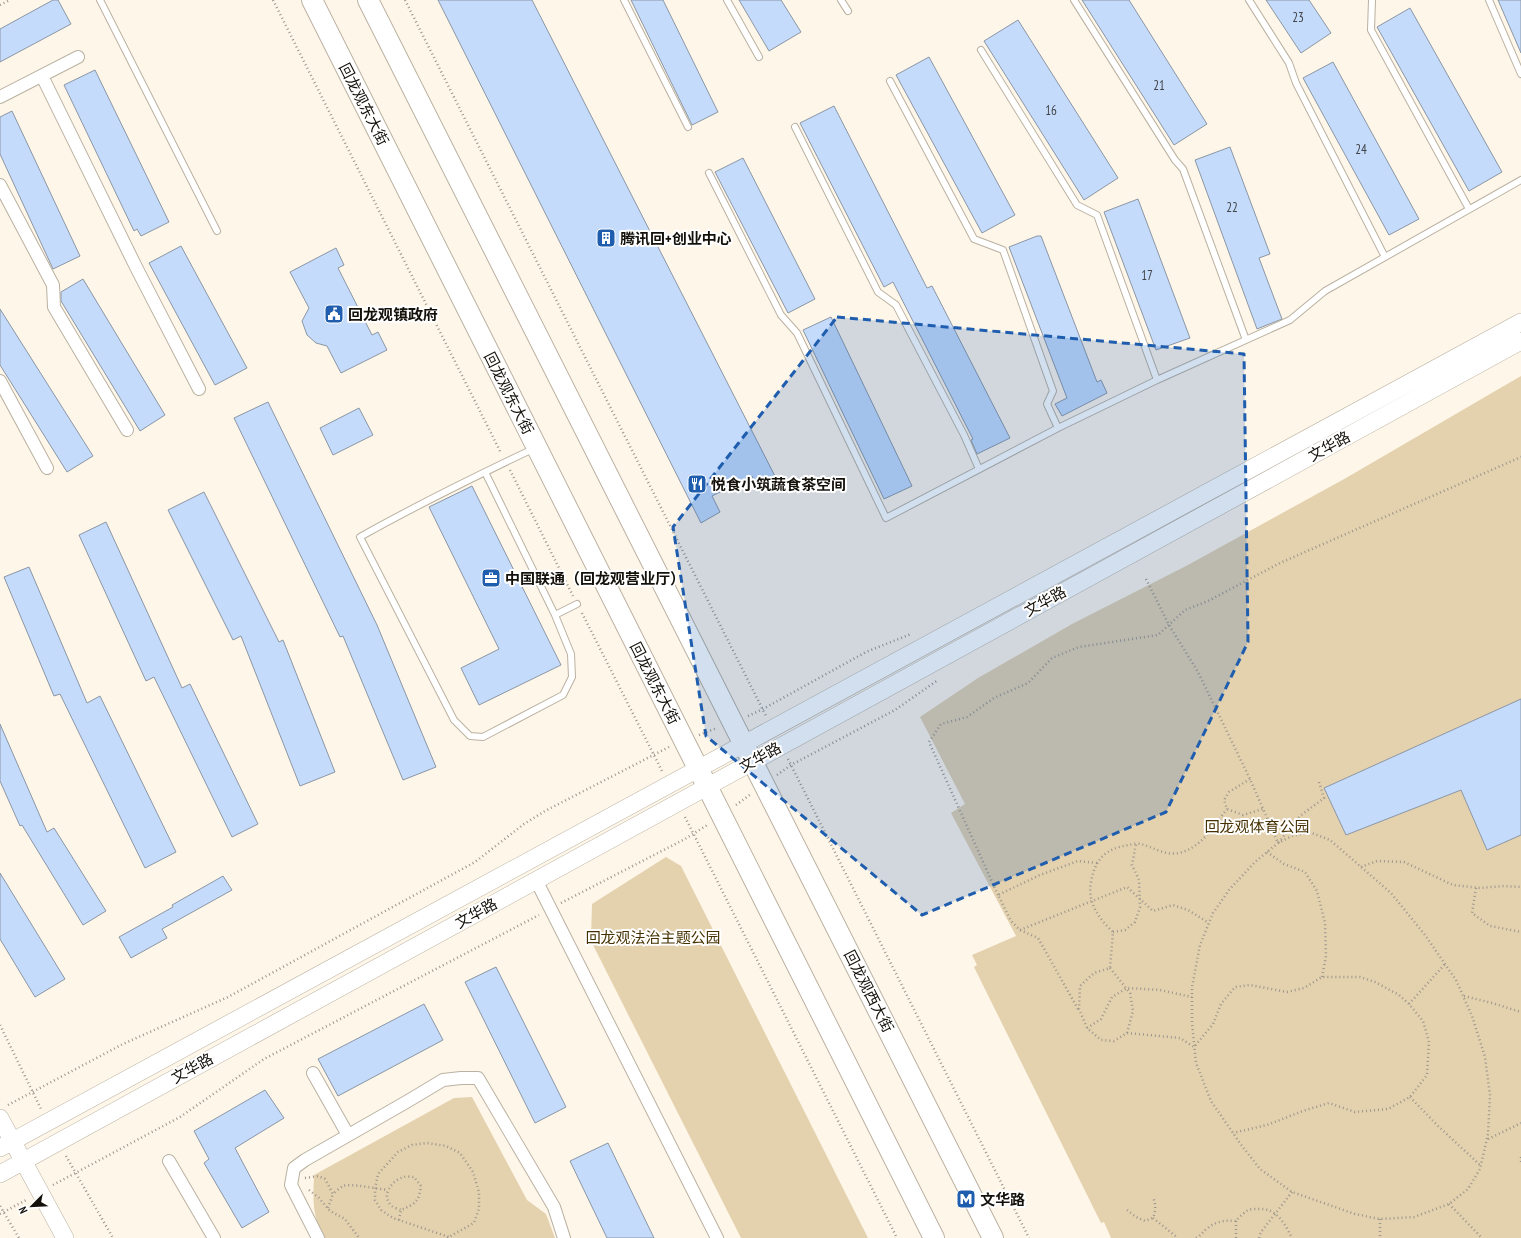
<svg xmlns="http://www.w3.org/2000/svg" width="1521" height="1238" viewBox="0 0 1521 1238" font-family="'PT Sans Narrow','Noto Sans SC',sans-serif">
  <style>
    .green { fill: #e4d1ae }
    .building { fill: #c4dbfb; stroke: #8b96a5 }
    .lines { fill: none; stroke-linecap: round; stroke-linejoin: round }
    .lane-casing { stroke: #bab1a1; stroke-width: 8 }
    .street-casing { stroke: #bab1a1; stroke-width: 14 }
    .secondary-casing { stroke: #bab1a1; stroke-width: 18 }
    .primary-casing { stroke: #bab1a1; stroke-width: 22 }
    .path { stroke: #9c968c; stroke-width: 2.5; stroke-dasharray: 1 3; stroke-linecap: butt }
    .lane { stroke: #fff; stroke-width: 6 }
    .street { stroke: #fff; stroke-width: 12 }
    .secondary { stroke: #fff; stroke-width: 17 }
    .primary { stroke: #fff; stroke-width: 20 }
    .marked { fill: #1f5dae; fill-opacity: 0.2; stroke: #1f5dae; stroke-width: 3; stroke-dasharray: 8 5; stroke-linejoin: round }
    .labels { text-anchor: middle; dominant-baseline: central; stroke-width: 4; stroke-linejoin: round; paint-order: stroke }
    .number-label { font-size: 13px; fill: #404447 }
    .street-label { font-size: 15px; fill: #14110b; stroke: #fff }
    .poi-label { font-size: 15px; font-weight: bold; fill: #14110b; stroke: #fff; text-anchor: start }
    .park-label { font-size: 15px; fill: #463100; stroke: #fff }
  </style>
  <rect width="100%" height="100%" fill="#fef6e8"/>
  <path class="green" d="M1521,376V1238H1111L1104,1222L1101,1223L974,967L977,965L972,955L1016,936L951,813L965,804L920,717L978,678L1072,624L1186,566L1346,478Z
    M666,857L681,866L868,1238H741L591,941L592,904Z
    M472,1097L527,1200L546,1214L555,1238H324C312,1215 313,1201 314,1175L454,1098Z"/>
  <path class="building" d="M53,0H58L71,24L0,62V29Z
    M438,0H532L779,484L760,492L752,476L712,496L720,512L701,523Z
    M631,0H663L718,112L692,125Z
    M739,0H781L801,32L769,51Z
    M1082,0H1129L1207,124L1174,145Z
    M1266,0H1309L1331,33L1301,53Z
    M1498,0H1521V53Z
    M1410,8L1502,172L1469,191L1377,27Z
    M1018,20L1118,178L1084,200L984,41Z
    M929,57L1015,215L982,233L896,75Z
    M1333,62L1419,219L1389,235L1303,78Z
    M95,70L169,222L141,236L137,229L134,231L64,85Z
    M834,106L927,288L932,286L1010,438L977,454L971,440L973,439L893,282L884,287L800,123Z
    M12,111L80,256L53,269L0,154V117Z
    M1230,147L1270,254L1259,258L1282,319L1257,329L1195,160Z
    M743,158L815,299L788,313L715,172Z
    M1138,199L1190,338L1156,350L1104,212Z
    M1037,236H1041L1097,382L1101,380L1107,393L1062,416L1055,404L1067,398L1009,247Z
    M181,246L247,368L215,385L149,263Z
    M336,248L344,265L338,268L372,335L378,332L387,350L341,373L327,346L316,343L307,335L302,321L309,308L290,272Z
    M83,279L165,415L140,431L61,301V292Z
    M0,309L93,456L67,472L0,365Z
    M831,317L912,486L884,499L803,330Z
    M268,402L377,625L436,767L403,780L343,636L340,637L234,418Z
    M359,408L373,435L333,455L320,428Z
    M472,486L561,665L479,705L461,668L499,649L429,507Z
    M204,492L279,642L283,640L335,772L300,786L241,636L233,640L168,510Z
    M106,522L182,688L190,684L258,824L232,837L154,677L146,681L79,535Z
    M29,567L87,703L100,696L176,852L145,868L60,694L54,696L4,577Z
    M1521,699V835L1487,850L1461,790L1346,835L1324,788Z
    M0,724L47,832L54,828L106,911L83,925L22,825L20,826L0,781Z
    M0,873L65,979L35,997L0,939Z
    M223,876L232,890L162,929L167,938L131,958L119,937L173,907L172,905Z
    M496,967L566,1107L535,1123L465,982Z
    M424,1004L443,1040L338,1096L318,1059Z
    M265,1090L284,1118L235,1148L269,1212L242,1228L204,1163L209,1159L194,1131Z
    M608,1143L654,1238H607L570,1161Z"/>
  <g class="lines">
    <defs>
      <path id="lane" d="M100,0L217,231
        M624,0L688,127
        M727,0L759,57
        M841,0L848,11
        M1074,0L1175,160L1183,169L1246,340
        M1249,0L1289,63L1296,83L1385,257
        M1372,0L1371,30L1469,209
        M1489,0L1521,74
        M981,50L1077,205L1097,215L1157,380
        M890,81L974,239L1003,250L1053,391L1047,404L1058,428
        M795,127L878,292L896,305L964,435L979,469
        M709,173L781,315L797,333L886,518L1058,428L1157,380L1290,320L1325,291L1521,180
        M485,472L555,615L571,654L572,677L563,695L483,737L470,736L454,720L360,537C417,505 476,476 535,448
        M555,615L577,604"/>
      <path id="street" d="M42,76L136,267L199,389
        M0,97L78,57
        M0,185L53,285L54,307L127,430
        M0,381L47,468
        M536,880L717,1238
        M313,1073L348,1135
        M169,1161L214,1238
        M318,1238L291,1185L294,1168L305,1160L408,1101L443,1080L461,1078H478L554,1207L564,1238"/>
      <path id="secondary" d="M0,1118L65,1238
        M0,1148L1521,322
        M0,1174L1521,341"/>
      <path id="primary" d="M312,0L934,1238
        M368,0L993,1238"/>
    </defs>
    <use href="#lane" class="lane-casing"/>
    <use href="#street" class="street-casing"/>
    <use href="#secondary" class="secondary-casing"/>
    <use href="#primary" class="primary-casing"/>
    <path class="path" d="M273,0L501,453
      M405,0L766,716
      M0,5L10,0
      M510,470L573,596
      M1146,579L1169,625L1198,672L1250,779L1278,843L1300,816L1324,798L1319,782
      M582,613L662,771
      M748,716L763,709L866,652L911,634
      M699,735L717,728
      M788,759L1029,1238
      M777,775L791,765L895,710L938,680
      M1250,779L1229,792L1224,800L1227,809L1243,815L1263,809
      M736,805L751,794
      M685,817L897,1238
      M1309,832L1330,840L1391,893L1425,935L1456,980L1472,1016L1485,1057L1490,1095L1488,1134L1480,1169L1468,1189L1449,1204L1414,1217L1380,1219L1355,1214L1292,1192L1260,1169L1242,1146L1211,1101L1196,1063L1192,1023V987L1200,945L1213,913L1229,890L1255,862L1278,843L1292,836Z
      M1267,852L1284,864L1305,872L1317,891L1325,923L1326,956L1322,977
      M1361,867L1377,861L1404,862L1453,885L1480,888L1504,886L1521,887
      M1476,888L1472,913L1490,926L1521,932
      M998,895L929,742L941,724L967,717L994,698L1028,683L1052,658L1079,647L1158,635L1185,610L1208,601L1280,563L1521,457
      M561,903L685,839L709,824
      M1020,930L1127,887L1153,911L1173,905L1188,910L1209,923
      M1113,932L1125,930L1135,922L1140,907L1139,880L1132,865L1136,844
      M1110,968L1130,993L1133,1011L1127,1033L1114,1041L1101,1040L1087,1028L1079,1009L1080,986L1094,973L1110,968L1113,932C1099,919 1087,902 1091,882C1095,859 1106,848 1129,845C1132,844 1137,843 1141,844C1153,847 1165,856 1179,853C1201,848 1214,826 1227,809
      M1464,996L1492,1003L1521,1012
      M1409,1004L1445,964
      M1078,1009L1038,938L1020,930L1011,921L998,895L1040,875L1078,861L1097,863
      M0,1025L41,1109
      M1087,1028L1101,1019L1112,997L1127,988L1160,990L1192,997
      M1127,1033L1180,1038L1194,1047L1213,1024L1221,1004L1235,987L1250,985L1287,992L1304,988L1322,977H1360L1375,982L1399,995L1409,1004L1423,1021L1429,1042L1427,1075L1410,1097L1388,1109L1355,1112L1329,1103L1303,1111L1267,1125L1233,1133
      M1410,1097L1438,1126L1480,1165
      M8,1105L123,1044L228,997L475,862L524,824L545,811L669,747
      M1488,1139L1521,1123
      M66,1156L113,1238
      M1521,1157V1163
      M305,1178L318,1176L325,1179L333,1194C336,1191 340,1188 343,1186C349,1183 379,1189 388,1190
      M53,1185L180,1117L264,1059L539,915
      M309,1190L319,1198L330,1211L345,1219L359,1238
      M1449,1204L1482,1238
      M0,1206L19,1238
      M328,1208L333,1194
      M1127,1210L1136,1217L1145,1221L1153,1218C1156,1210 1156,1205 1153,1197
      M0,1214L28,1199
      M1153,1218L1178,1238
      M1380,1219V1238
      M399,1220L401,1210C415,1204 419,1202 421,1186L414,1177C411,1177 407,1176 404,1177C392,1180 380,1196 392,1206C394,1208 399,1209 401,1210
      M1236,1221V1238
      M447,1238L474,1223L479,1209V1192L473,1172L460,1153L446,1146L427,1143L412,1145L398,1152L378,1174L375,1189V1200L381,1210L393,1218L449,1237
      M1196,1238C1201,1236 1203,1231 1208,1228C1216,1221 1226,1220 1236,1221C1239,1217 1244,1213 1248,1210C1251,1209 1255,1209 1258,1209C1276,1207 1285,1224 1292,1238
      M1259,1238L1261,1232L1292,1192"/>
    <use href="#lane" class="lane"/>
    <use href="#street" class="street"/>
    <use href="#secondary" class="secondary"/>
    <use href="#primary" class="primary"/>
  </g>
  <path class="marked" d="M837,317L1244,354L1248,642L1166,812L922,915L706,736L673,527Z"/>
  <defs>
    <symbol id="building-square" viewBox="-11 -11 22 22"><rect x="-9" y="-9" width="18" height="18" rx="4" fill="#1f5dae" stroke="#fff"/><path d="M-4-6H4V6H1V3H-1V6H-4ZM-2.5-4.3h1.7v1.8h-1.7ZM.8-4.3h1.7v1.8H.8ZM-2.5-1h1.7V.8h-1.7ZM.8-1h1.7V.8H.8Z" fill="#fff"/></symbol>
    <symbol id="civic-square" viewBox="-11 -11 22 22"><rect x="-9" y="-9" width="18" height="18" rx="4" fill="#1f5dae" stroke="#fff"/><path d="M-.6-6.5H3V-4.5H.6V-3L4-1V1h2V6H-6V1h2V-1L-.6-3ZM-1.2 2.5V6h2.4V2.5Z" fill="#fff"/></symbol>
    <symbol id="restaurant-square" viewBox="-11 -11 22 22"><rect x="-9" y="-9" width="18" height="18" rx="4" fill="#1f5dae" stroke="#fff"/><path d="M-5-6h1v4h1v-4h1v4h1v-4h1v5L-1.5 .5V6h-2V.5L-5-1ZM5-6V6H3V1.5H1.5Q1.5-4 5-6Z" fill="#fff"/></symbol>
    <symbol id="office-square" viewBox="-11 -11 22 22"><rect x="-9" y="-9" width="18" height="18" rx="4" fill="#1f5dae" stroke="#fff"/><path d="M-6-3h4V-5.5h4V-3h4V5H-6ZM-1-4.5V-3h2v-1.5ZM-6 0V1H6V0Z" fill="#fff"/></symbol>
    <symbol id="metro-square" viewBox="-11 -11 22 22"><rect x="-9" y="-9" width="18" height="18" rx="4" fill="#1f5dae" stroke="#fff"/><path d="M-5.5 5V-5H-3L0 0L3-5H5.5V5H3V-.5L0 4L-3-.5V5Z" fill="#fff"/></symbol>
  </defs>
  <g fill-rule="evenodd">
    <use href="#building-square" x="595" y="227" width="22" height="22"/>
    <use href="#civic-square" x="323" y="303" width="22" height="22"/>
    <use href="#restaurant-square" x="686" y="473" width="22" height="22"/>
    <use href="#office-square" x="480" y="567" width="22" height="22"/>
    <use href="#metro-square" x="955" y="1188" width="22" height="22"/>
  </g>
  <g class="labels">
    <g class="number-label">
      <text x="1298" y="17">23</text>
      <text x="1159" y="85">21</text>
      <text x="1051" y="110">16</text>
      <text x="1361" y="149">24</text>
      <text x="1232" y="207">22</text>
      <text x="1147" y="275">17</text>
    </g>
    <g class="street-label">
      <text transform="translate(364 104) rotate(63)">回龙观东大街</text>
      <text transform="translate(509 393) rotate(63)">回龙观东大街</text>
      <text transform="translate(1329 446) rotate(-29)">文华路</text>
      <text transform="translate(1045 601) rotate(-29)">文华路</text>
      <text transform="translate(655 683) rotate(63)">回龙观东大街</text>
      <text transform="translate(760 757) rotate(-29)">文华路</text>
      <text transform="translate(476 913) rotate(-29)">文华路</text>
      <text transform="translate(869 991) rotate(63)">回龙观西大街</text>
      <text transform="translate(192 1068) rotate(-29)">文华路</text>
    </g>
    <g class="poi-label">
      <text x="620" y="238">腾讯回+创业中心</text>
      <text x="348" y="314">回龙观镇政府</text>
      <text x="711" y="484">悦食小筑蔬食茶空间</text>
      <text x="505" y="578">中国联通（回龙观营业厅）</text>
      <text x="980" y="1199">文华路</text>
    </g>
    <g class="park-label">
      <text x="1257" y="826">回龙观体育公园</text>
      <text x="653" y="937">回龙观法治主题公园</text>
    </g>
  </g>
  <g transform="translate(32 1206) rotate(246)" stroke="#ffffff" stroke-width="3" paint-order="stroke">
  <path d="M0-3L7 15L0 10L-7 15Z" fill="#14110b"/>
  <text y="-6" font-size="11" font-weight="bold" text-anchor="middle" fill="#14110b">N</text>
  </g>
</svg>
